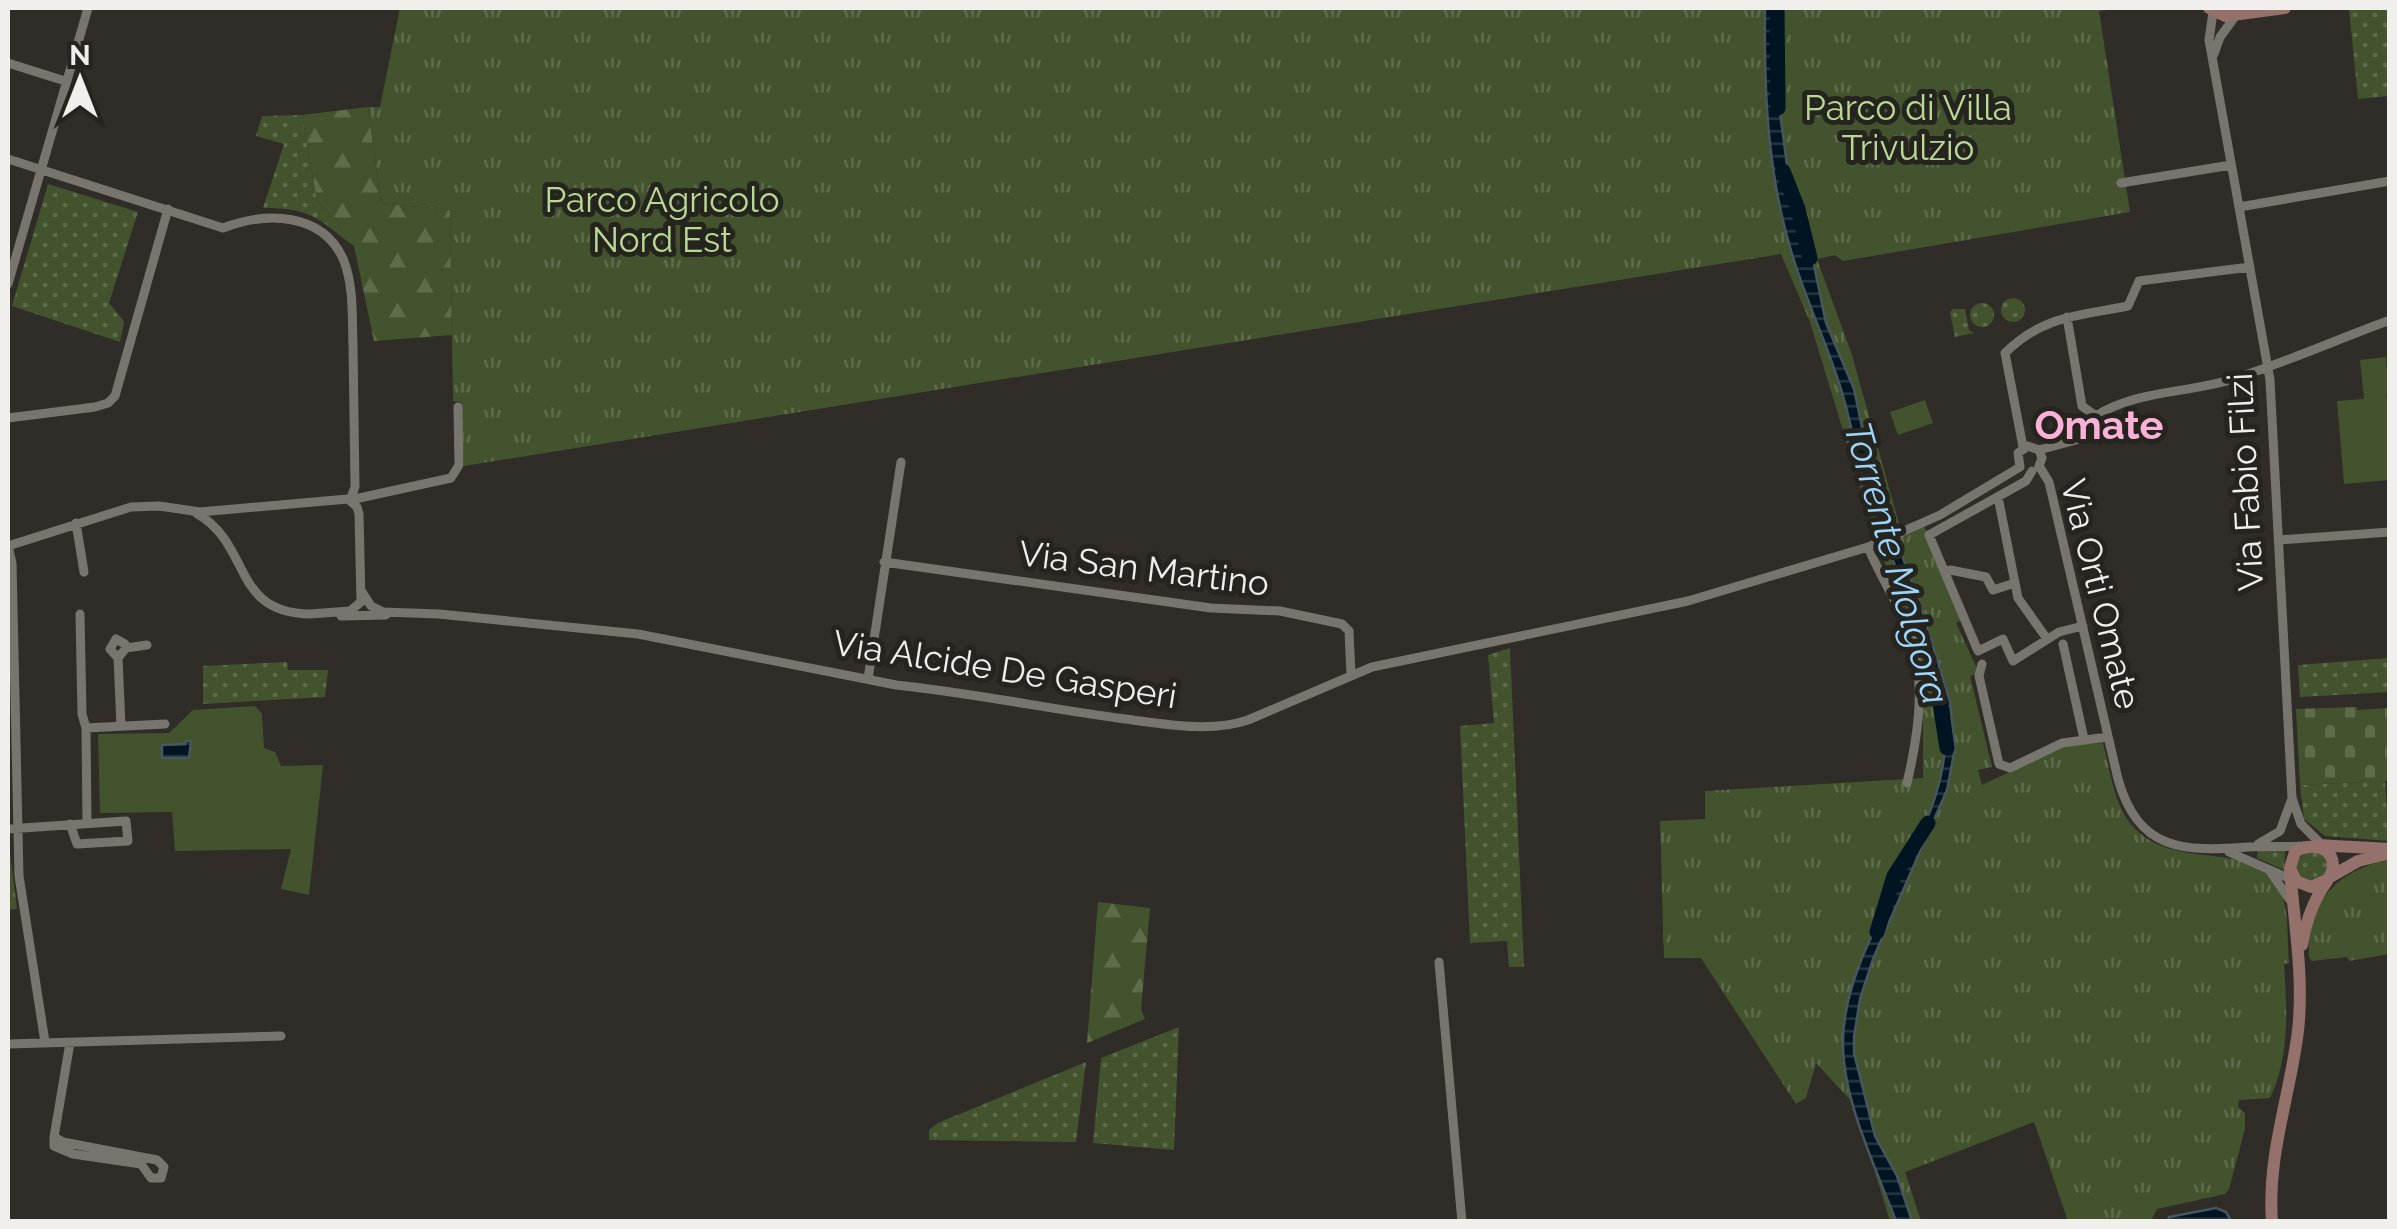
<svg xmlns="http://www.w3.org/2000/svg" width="2397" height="1229" viewBox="0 0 2397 1229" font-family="Raleway,sans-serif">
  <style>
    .grass { fill: url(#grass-dots) }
    .forest { fill: url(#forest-firs) }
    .cemetery { fill: url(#cemetery-stones) }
    .park { fill: url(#park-tufts) }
    .pitch { fill: #42532e }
    .water { fill: url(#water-rules); stroke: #48565e; stroke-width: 2.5 }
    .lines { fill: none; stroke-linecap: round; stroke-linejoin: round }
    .river { stroke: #001422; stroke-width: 15 }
    .street { stroke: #78756f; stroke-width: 9 }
    .secondary { stroke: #94726b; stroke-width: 12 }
    .labels { text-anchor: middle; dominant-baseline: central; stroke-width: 10; stroke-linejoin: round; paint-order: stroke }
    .park-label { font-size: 35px; fill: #b9d894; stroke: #26241e }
    .street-label { font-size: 35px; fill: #f0efeb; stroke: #26241e }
    .water-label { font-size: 38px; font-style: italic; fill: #9cd4fa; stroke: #26241e }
    .quarter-label { font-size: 40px; font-weight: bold; fill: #fcb1d8; stroke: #26241e }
  </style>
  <defs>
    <pattern id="grass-dots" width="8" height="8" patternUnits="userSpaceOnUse" patternTransform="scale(2.5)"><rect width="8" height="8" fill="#42532e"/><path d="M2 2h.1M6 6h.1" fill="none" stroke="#5e6c4c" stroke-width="1.8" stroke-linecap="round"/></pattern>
    <pattern id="forest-firs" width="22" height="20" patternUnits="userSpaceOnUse" patternTransform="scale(2.5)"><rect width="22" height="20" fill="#42532e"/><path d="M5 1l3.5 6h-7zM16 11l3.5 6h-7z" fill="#5e6c4c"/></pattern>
    <pattern id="cemetery-stones" width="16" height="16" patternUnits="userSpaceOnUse" patternTransform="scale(2.5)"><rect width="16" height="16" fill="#42532e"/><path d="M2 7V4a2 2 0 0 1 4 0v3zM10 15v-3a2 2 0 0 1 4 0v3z" fill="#5e6c4c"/></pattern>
    <pattern id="park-tufts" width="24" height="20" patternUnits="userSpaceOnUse" patternTransform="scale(2.5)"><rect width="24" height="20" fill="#42532e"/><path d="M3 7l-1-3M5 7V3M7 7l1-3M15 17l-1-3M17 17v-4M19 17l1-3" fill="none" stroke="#5e6c4c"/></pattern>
    <pattern id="water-rules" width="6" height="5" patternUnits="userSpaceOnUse" patternTransform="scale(2.5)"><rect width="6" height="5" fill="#001422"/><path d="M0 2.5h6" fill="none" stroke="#263642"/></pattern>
  </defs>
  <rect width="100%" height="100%" fill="#302d28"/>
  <path class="grass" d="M2390,8L2389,96L2358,99L2349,9Z
    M302,115L317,201L339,222L343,238C313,213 302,208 263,208L284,144L256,136L262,116Z
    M48,184L138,212L109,303L124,321L120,342L12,306Z
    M2001 310a12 12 0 1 1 24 0a12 12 0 1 1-24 0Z
    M1970 315a12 12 0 1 1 24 0a12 12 0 1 1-24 0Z
    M1953,309H1965L1969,330L1974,333L1955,337L1950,312Z
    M1510,648L1524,967H1509L1507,941L1470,943L1460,726L1494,723L1488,655Z
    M2389,658V692L2300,697L2298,665Z
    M287,662L288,670H328L325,697L203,704V666Z
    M2385,781L2389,841L2325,836L2304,819L2300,785Z
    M8,845H9L17,909L8,910Z
    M2258,849L2285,850L2284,870L2257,858Z
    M2307,850L2325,855L2328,869L2320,881H2302L2294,864Z
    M1179,1027L1174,1150L1093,1143L1101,1058Z
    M1086,1062L1076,1142L929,1140V1130L938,1123Z"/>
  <path class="forest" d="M368,107L381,203L450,210L452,335L374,341L354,246L343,238L339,222L317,201L302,115Z
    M1098,902L1150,908L1141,1009L1145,1019L1087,1043Z"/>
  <path class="cemetery" d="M2357,707V710L2389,708V781L2300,785L2296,709Z"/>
  <path class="park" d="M400,8H2121L2099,11L2130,212L1843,261L1835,255L1817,259L1852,355L1900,527L1921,519L1964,619L1956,623L1979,673L1970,676L1992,767L1978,770L1982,785L2067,745L2103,743C2110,769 2113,801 2130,823C2173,877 2258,833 2282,895C2289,914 2287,942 2289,963L2284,964C2287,1008 2290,1057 2270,1098L2239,1100L2238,1107L2245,1113V1129L2229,1189L2225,1194L2157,1209L2151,1221H2068L2034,1122L1905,1172L1921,1221H1890L1854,1104L1816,1063L1806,1098L1796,1104L1701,958H1664L1660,821L1705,819V791L1923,778V677L1910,619L1880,552L1810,322L1781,254L464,466L461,402L453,401L450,210L381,203L368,107H380Z
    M2389,860V954L2349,961L2347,957L2312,961L2309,957C2306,903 2338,869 2389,860Z"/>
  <path class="pitch" d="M2386,357L2389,395L2384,396L2389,397V480L2344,484L2337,401L2364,399L2360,360Z
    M1925,400L1933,423L1898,435L1890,412Z
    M255,706L262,714L264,748L275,752L281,766L323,765L309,895L281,889L291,849L175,851L172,812L100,813L98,734L169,733L193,710Z"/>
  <path class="water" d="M1765,8H1776V83L1791,195L1810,246L1826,323L1854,389L1872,475L1919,601L1950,702L1955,748L1947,790L1873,959L1860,999L1854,1037V1053L1875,1136L1897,1176L1912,1221H1896C1876,1168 1842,1099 1843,1041C1844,936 1952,831 1945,728C1944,708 1937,688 1931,669C1915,611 1890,556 1870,499C1858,465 1853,430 1843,396C1829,346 1804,298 1790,247C1767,169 1764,89 1765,8Z
    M186,741H191L189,758H162V745L185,744Z
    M2216,1208L2226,1212L2231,1221H2168L2169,1217Z"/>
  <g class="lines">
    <path class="river" d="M1777,8L1778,108
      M1783,171L1798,209L1810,258
      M1939,697L1947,748
      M1877,932L1894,876L1928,823"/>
    <path class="street" d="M2213,12L2209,40L2270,380L2292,798L2301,824L2323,846
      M2214,54L2220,37L2237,14
      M8,63L65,81
      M8,159L223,228C265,212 323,211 344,261C354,287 352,319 353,346C354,393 354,440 355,487L350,500
      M2121,183L2231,165
      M2239,207L2390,181
      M8,284L88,8
      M2067,317L2082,406L2096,416
      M2096,416C2134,391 2186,393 2230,380C2284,363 2336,340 2390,320
      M8,418L95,407L108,403L115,396L168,209
      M2023,447L2005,353C2044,315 2078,316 2128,306L2139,281L2250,267
      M2039,450L2087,437L2096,416
      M2039,466L2049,482L2118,779C2138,851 2184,852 2248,847C2267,846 2285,847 2304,846
      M2020,467L2018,453L2028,446L2039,450L2042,458L2039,466
      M2032,471L2026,481L1929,535L1978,651L2003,639L2013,661L2059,632L2083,626
      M1998,497L2018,598L2047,639
      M350,500L451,478L459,465L458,407
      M196,513C253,545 230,613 311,614
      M76,523L84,572
      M2279,540L2390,532
      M8,546L131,507L159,506L200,512L348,499L357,507L359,514L361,602L350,611L310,614
      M8,546L12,563L19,876L45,1042
      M1868,547C1878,571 1891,593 1903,616C1928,670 1920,728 1907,783
      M884,562L1211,608L1280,611L1342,624L1349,631L1351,675
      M1945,572L1950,570L1986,577L1993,590L2015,583
      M362,592L371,606L383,612L439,614L638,634L896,685C973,693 1049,709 1125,719C1164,724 1210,733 1248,720L1372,667L1688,601L1868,547L1940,515L2020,467
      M80,614L82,714L86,728
      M341,616L386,615
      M2063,644L2084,739
      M126,648L147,645
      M118,658L126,648L125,644L116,639L110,649L118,658L121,726
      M1982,664L1979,676L1999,764L2010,768L2062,743L2108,737
      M868,679L901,462
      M87,823L86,728L165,724
      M8,829L126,821L128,841L77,844L70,824
      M2258,844L2280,831L2291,801
      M2229,852L2293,880
      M2270,871L2289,899
      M1439,962L1462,1222
      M8,1044L281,1036
      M54,1137L63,1142L157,1160L164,1167L161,1178H151L141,1164L73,1154L54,1146Z
      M54,1137L70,1043"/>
    <path class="secondary" d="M2209,8L2225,16L2285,8
      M2317,845L2390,849
      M2330,877L2358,861L2387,854
      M2302,945C2305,926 2310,909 2320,892C2324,885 2330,878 2332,871C2338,847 2310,841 2295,852L2290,868L2296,881L2311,887L2327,880
      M2272,1222C2267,1155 2290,1096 2298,1031C2304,976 2294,923 2290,869"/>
  </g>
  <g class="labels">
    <g class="park-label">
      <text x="1908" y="107">Parco di Villa<tspan x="1908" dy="40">Trivulzio</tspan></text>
      <text x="662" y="199">Parco Agricolo<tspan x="662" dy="40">Nord Est</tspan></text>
    </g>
    <g class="street-label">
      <text transform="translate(2245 482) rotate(-93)">Via Fabio Filzi</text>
      <text transform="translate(1144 568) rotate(7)">Via San Martino</text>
      <text transform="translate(2101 594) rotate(76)">Via Orti Omate</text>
      <text transform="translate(1005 669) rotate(9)">Via Alcide De Gasperi</text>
    </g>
    <g class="water-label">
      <text transform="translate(1897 563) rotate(74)">Torrente Molgora</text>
    </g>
    <g class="quarter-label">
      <text x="2099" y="424">Omate</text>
    </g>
  </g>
  <rect width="2397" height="1229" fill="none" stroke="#f0efeb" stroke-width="20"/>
  <g transform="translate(80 80)" stroke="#26241e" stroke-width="8" paint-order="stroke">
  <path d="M0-8L18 38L0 25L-18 38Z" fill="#f0efeb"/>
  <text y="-15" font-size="28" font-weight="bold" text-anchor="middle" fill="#f0efeb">N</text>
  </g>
</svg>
